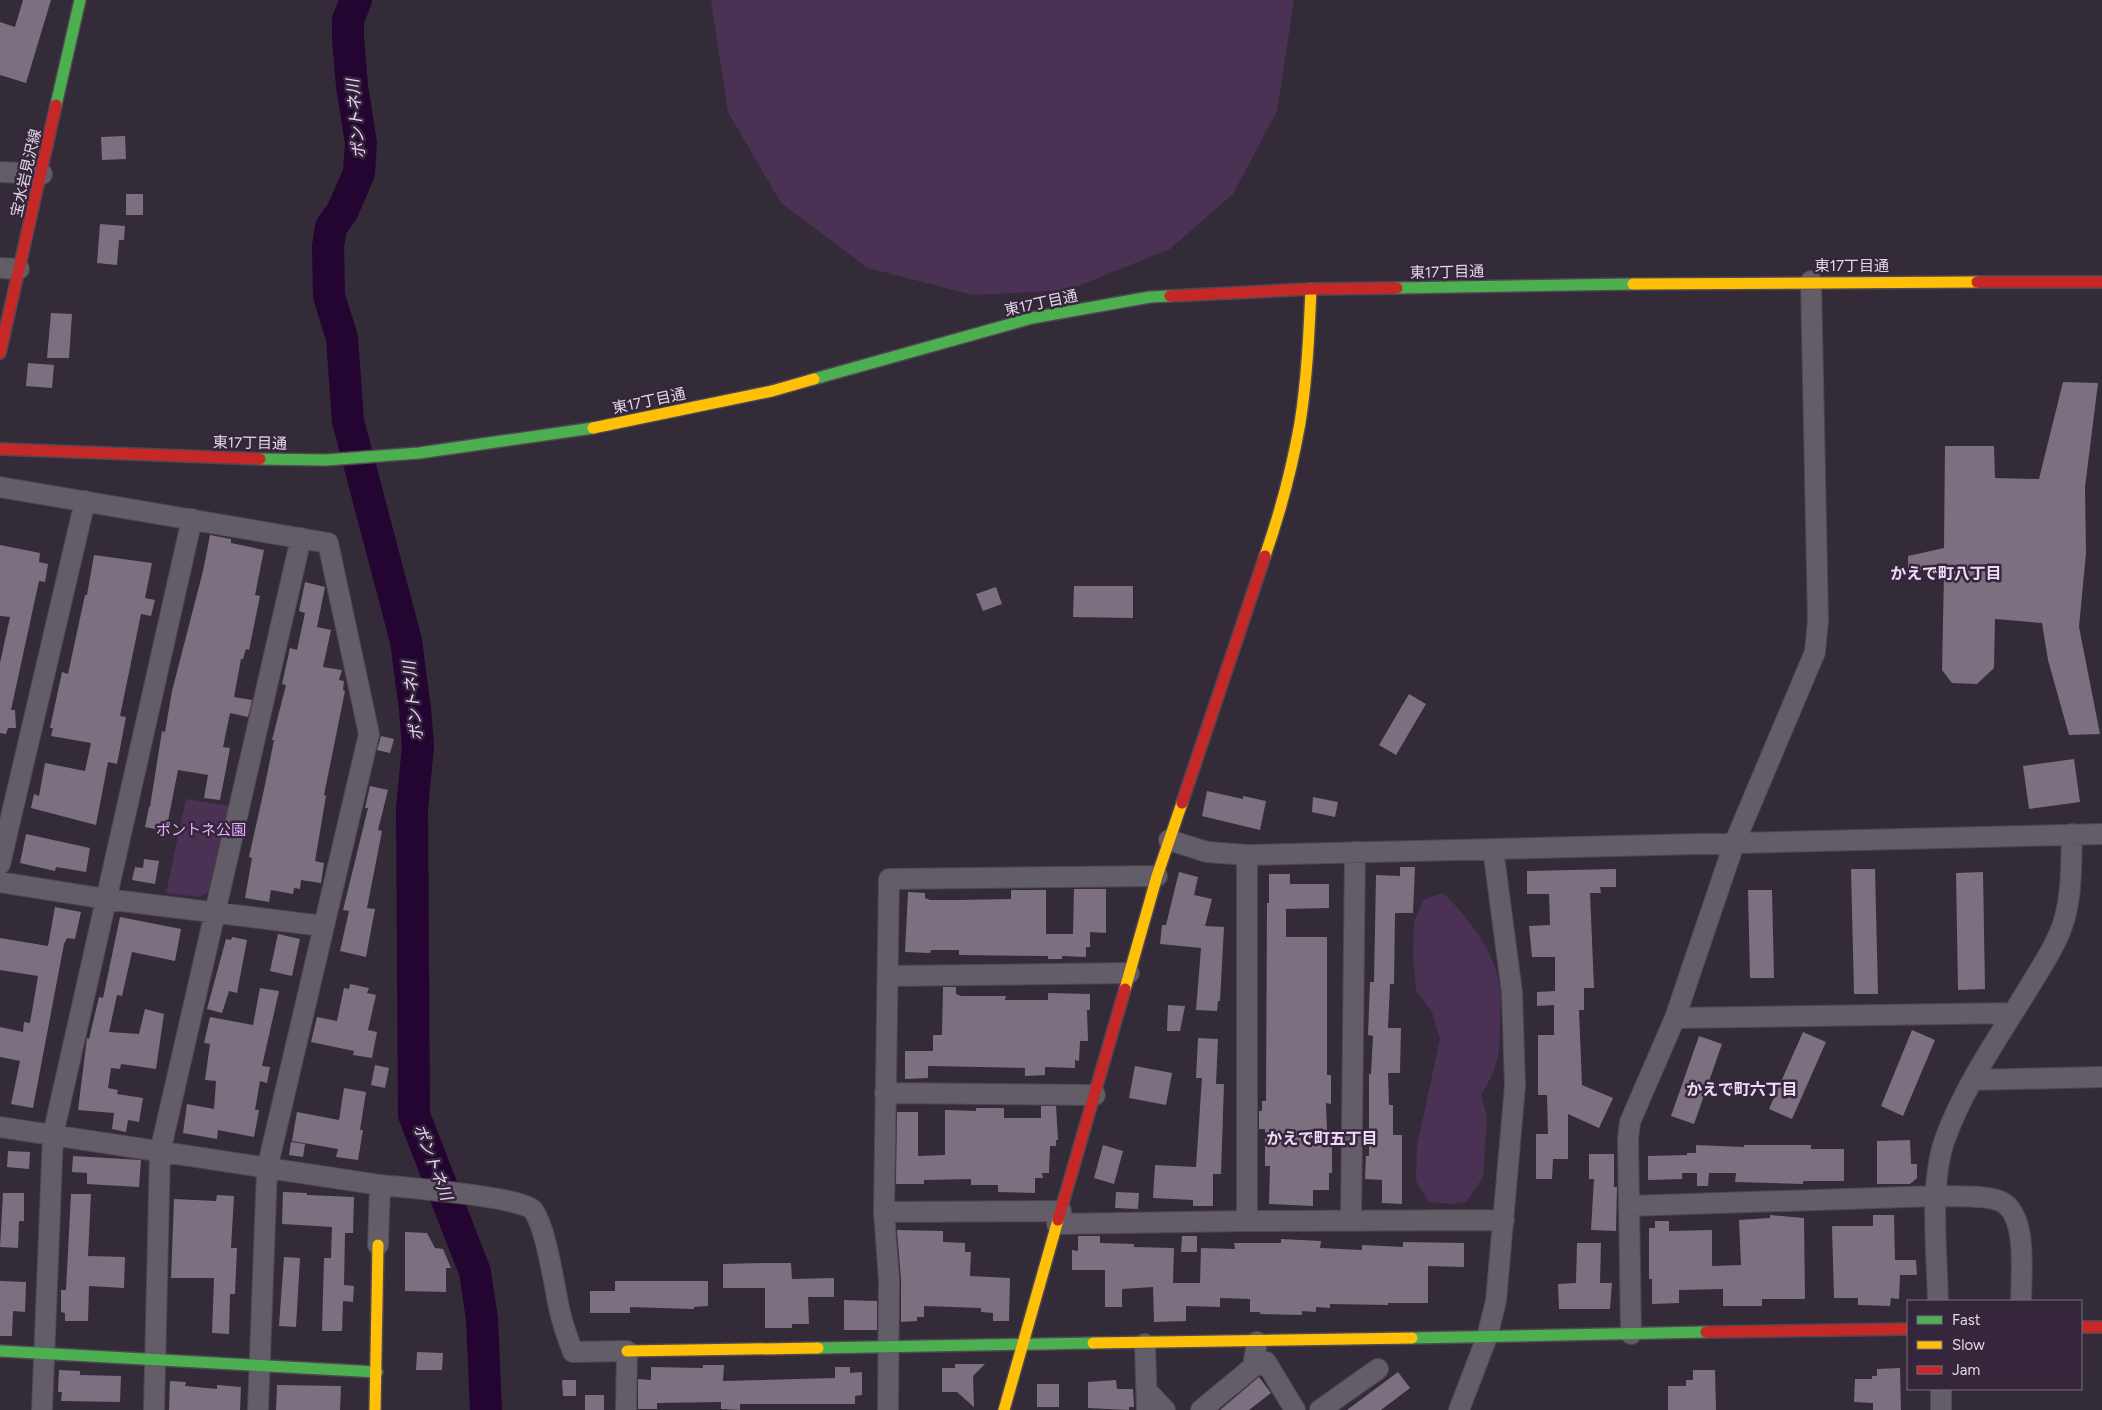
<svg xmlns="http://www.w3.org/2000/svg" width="2102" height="1410" viewBox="0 0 2102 1410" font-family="Figtree,'Noto Sans JP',sans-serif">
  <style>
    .green { fill: #4b3254 }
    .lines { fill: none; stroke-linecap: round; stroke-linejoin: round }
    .river { stroke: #240430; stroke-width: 32 }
    .building { fill: #7c7080 }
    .street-casing { stroke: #4f4752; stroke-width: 22 }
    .fast-casing { stroke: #4f4752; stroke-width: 14 }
    .slow-casing { stroke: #4f4752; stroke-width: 14 }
    .jam-casing { stroke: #4f4752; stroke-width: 14 }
    .street { stroke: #635d67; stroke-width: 20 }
    .fast { stroke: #4caf50; stroke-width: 11 }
    .slow { stroke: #ffc107; stroke-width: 11 }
    .jam { stroke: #c62828; stroke-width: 11 }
    .labels { text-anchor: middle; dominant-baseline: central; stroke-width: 5; stroke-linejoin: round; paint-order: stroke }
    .street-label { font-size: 15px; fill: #e2d8e6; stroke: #35263c }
    .park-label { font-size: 15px; fill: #e8affe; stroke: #35263c }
    .water-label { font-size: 16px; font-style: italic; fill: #edd7f7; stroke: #35263c }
    .neighbourhood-label { font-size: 16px; font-weight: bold; fill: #efdaf7; stroke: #35263c }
  </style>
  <rect width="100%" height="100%" fill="#332b37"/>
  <path class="green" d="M711,0H1294L1277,111L1233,194L1170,249L1068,290L973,295L868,268L781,203L728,112Z
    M186,799L229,806L209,891L200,897L166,893Z
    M1443,893C1469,918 1494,950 1500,987C1502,998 1500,1011 1500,1022C1500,1052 1499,1068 1481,1094L1487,1117L1483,1177L1466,1202L1454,1204L1429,1202L1416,1181L1417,1146L1440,1039L1432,1012L1416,990L1413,956L1414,922L1423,900Z"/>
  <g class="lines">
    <path class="river" d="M356,0L348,20V38L352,86L361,143L359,173L342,212L331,227L328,246L329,296L342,338L348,421L406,641L415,709L418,746L412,809L414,1115L475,1272L482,1319L486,1410"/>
  </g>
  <path class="building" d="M23,0H51L26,83L0,75V22L15,27Z
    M125,136L126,159L102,160L101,137Z
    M126,194H143V215H126Z
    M100,224L125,226L124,240H119L117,265L97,263Z
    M51,313L72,314L69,358H47Z
    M28,363L54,365L52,388L26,386Z
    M2063,382L2098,383L2085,487L2086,553L2079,627L2100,734L2069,735L2048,660L2042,623L1995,619L1994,668L1977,684L1952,683L1942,670L1944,574L1908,568V556L1944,548L1945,446H1994L1995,478L2039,479Z
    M210,535L231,539V543L264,550L255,595L260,596L249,650L246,649L243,659H241L234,697L252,700L248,717L230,713L223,747L230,748L220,800L204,798L208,775L178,770L166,831L145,827L149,807H150L162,731L165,732L172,691L203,571Z
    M0,545L40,553L39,562L48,564L45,582L39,581L11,710H15L16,728H8L6,734L0,733V663L10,617L0,616Z
    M94,555L152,563L145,598L155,600L151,616L141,614L120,716L126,717L117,764L108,762L96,825L31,808L34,794L39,796L45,763L85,771L91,743L51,736L53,728H50L62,672L68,674L85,595H87Z
    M305,582L325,587L317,627L331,630L323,667L342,670L339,680L344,681L343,690L345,691L324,795L326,796L315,861L324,863L321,883L301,880L300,889L294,888L293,894L271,890L269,902L245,898L252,858L249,857L265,785L274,740H272L286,685L282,684L290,648L297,650L305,613L299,611Z
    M1074,586H1133V618L1073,617Z
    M996,587L1002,604L983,611L976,594Z
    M1409,694L1426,704L1396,755L1379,745Z
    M381,736L394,739L390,753L377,750Z
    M2074,759L2080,802L2029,809L2023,766Z
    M370,786L388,790L378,830L382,831L367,908L375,909L366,957L340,951L349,911L343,910L368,808H365Z
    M1207,791L1243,799V796L1266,801L1260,830L1202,816Z
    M1313,797L1338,802L1335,817L1312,812Z
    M26,834L90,848L86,872L56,867L55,871L20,863Z
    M144,859L159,861L155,884L132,880L135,867L143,868Z
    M1400,867H1415L1413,913H1395L1394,984H1390L1388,1028H1401L1400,1073H1388L1389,1105H1393V1135H1402V1204L1382,1203V1180L1365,1179L1366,1156H1369V1074H1371L1373,1036L1368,1035L1370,982H1374L1376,875L1400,876Z
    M1616,869V887H1600L1601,893H1590L1594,988H1584V1010H1579L1582,1085L1613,1098L1599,1128L1568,1114V1159H1553L1552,1179H1536V1134H1548L1547,1095H1538V1035H1554V1005L1537,1006V992L1555,991V957H1532L1529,926L1550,925L1549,894H1527V871Z
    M1851,869H1875L1878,994H1854Z
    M1179,872L1198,877L1194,895L1212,899L1205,926L1224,927L1220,1001H1218L1217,1011L1196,1010L1201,948L1160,944L1162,925H1166Z
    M1983,872L1985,989L1958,990L1956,873Z
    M1269,874H1290V884H1329V908L1286,909V937H1327V1075H1331V1104L1326,1103L1327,1131H1332V1173H1329V1190H1313V1206L1269,1204L1270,1166H1265V1129H1259V1111H1262V1101H1266L1267,903H1269Z
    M1074,889H1106V933L1090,932V947H1086V957L1062,956V959H1048V956L959,955V950H931L930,953L905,952L908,892L925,893V898L930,900H958L1011,899V890H1046V934H1073Z
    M1748,890H1772L1774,978H1750Z
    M55,907L81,912L75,939L67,938L64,944L33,1108L11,1104L20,1061L0,1057V1027L23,1032L24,1022L30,1023L38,976L0,970V938L48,946Z
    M120,917L181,929L175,961L132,952L122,996L117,995L109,1032L139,1034L145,1009L164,1014L156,1069L121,1064L120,1069L111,1068L108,1088L118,1090L117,1094L143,1098L139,1122L128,1120L126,1132L112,1129L114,1113L78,1110L87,1038L89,1039L99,997L103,998Z
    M278,934L300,939L292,976L270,971Z
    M232,937L247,940L237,993L229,991L222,1013L207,1009L226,939L231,940Z
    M350,984L369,988L367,993L376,995L368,1030L377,1032L372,1058L353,1055L354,1051L311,1042L317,1017L337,1021L344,988L349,989Z
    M943,987H956V994L961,996H1006L1005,1000H1048V993L1090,994V1010H1087L1088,1041H1080L1079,1061L1075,1060V1068L1045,1067V1075L1025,1076V1068L928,1066V1078L905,1079V1051H933V1035H942Z
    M260,988L279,991L262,1066L270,1067L267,1083L260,1081L255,1110H259L254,1137L218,1130L217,1139L183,1133L187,1104L214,1109L216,1081L205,1080L210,1044L204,1043L210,1017L253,1025Z
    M1168,1005L1185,1006L1180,1031H1167Z
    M1912,1030L1935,1040L1903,1116L1881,1106Z
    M1803,1032L1826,1042L1792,1119L1769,1109Z
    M1699,1036L1722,1044L1694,1124L1671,1116Z
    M1198,1038L1218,1039L1216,1084H1224L1221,1174H1213V1206H1193V1200L1153,1198L1155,1165L1196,1167L1202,1078H1196Z
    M375,1065L389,1068L385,1088L371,1085Z
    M1135,1066L1172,1073L1166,1105L1129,1098Z
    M344,1088L366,1092L360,1130H363L358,1160L336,1157L338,1149L292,1141L297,1112L339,1120Z
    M1041,1106H1056L1058,1140H1056V1146H1050L1049,1173H1042L1043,1178H1035V1193L998,1192V1185H971V1179L924,1180V1184H896L897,1112H918V1156L945,1155V1110L976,1111V1108H1004V1118H1041Z
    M1910,1140L1911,1164H1917V1178L1910,1184H1877V1141Z
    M291,1142L305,1144L303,1157L289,1155Z
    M1103,1145L1123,1151L1114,1184L1094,1178Z
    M1696,1145L1744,1147V1145H1811V1149H1844V1181H1803V1184L1735,1182L1736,1173H1709L1708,1186H1697V1173H1682V1179L1648,1180V1156L1687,1155V1153H1696Z
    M8,1151L30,1152L29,1169L7,1167Z
    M1589,1154H1614V1187H1617L1616,1231L1591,1230L1594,1179H1589Z
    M73,1156L141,1160L139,1187L87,1184V1173L72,1172Z
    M283,1192L307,1193V1195L354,1197L353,1233H345L344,1285L354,1286L353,1302L343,1301L342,1331H322L324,1258H331L332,1227L282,1224Z
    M1116,1192L1139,1193L1138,1209L1115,1208Z
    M3,1193H24V1221H19L18,1248L0,1247Z
    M71,1194H91L88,1256L125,1257L124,1288L89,1286L88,1321H65V1313L61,1312V1290H66Z
    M217,1195L234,1196L231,1248H237L235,1294H230L229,1334L212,1333L214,1278H171L174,1199L216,1201Z
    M1770,1215L1804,1218L1805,1299H1762V1306H1723V1289L1679,1290V1303L1652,1304V1279H1649V1228H1655V1221H1669V1231L1712,1230V1266L1741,1265L1739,1220L1770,1218Z
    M1873,1215H1894L1895,1260H1916L1917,1275H1900L1899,1299L1891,1298L1890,1306L1858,1305V1298H1834L1832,1226H1873Z
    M897,1230L943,1231V1242L965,1243V1252H971L970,1276L1010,1278L1009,1321H993V1313L981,1312V1308L924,1306V1317H917V1321L901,1322V1279Z
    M405,1232L427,1233L435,1248L443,1249L451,1268H446V1292L405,1291Z
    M1078,1236H1100V1243L1134,1244V1247L1174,1248L1173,1283H1200L1201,1248L1235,1249L1234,1243H1281V1239L1321,1241L1320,1248L1362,1250V1245L1403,1247V1242L1464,1243V1267L1428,1266V1303H1388V1305L1330,1304V1308L1316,1307V1312L1302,1311V1315L1260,1314V1312H1250V1299L1220,1298V1307L1186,1306V1321L1154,1322L1153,1287L1122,1289V1307H1105V1270H1072V1250L1078,1251Z
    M1182,1236H1197V1252H1181Z
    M1577,1243H1601L1600,1283H1612L1610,1309H1559L1558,1284L1576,1283Z
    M284,1257L300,1258L296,1327L279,1326Z
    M761,1263H791L792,1279L834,1278V1297H808L809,1324H792V1328H765V1288H723V1264Z
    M0,1281L26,1282L25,1312L13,1311L12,1336H0Z
    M615,1281H708V1306L694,1307V1309L630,1307V1313H590V1291H615Z
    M844,1300L877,1301V1330H844Z
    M417,1352L443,1353L442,1370H416Z
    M955,1364H985L973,1376L974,1407L957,1392H942V1368H955Z
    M703,1365H724L723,1381L835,1378V1367H850V1373L862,1372V1395L855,1396V1404H740V1410L721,1409V1402L657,1403V1409H638V1379L651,1380V1367L703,1368Z
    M1900,1368L1901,1410H1873V1403L1854,1402L1855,1379H1872V1376H1877V1369Z
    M59,1370L80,1371V1375L121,1376L120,1402L61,1401L62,1392H58Z
    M1693,1370H1715L1716,1410H1668V1386H1686V1380H1693Z
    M1398,1372L1410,1388L1381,1410H1347Z
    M1259,1377L1271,1393L1249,1410H1220Z
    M562,1380H576V1396H563Z
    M1116,1380L1117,1389H1133L1134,1407H1129V1410L1088,1408V1382Z
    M170,1381L186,1382L185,1386L217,1389V1385L241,1387L240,1410H169Z
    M1037,1384H1059V1407H1037Z
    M277,1385L341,1386L340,1410H276Z
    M585,1395H604V1410H585Z"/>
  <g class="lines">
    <defs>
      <path id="street" d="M0,172L42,174
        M0,268L19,269
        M0,487L328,543L369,734L267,1169L258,1410
        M1169,840L1207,852L1247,855L2102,834
        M1247,855V1221
        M0,864L85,501
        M0,882L106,899L323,926
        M888,976L1129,973
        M1675,1018L2013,1013
        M1973,1080L2102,1077
        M885,1093L1095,1095
        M0,1127L380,1185L378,1245
        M380,1185C402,1187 523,1197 533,1210C547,1229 554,1287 560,1312C563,1326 568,1339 573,1352L627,1351L626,1410
        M1629,1206L1936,1196C1953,1197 1987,1194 2002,1202C2028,1216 2021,1275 2021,1301
        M884,1212L1061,1211
        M1351,1220L1355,852
        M1057,1224L1247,1221L1504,1220
        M1938,1301C1937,1254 1929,1184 1945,1139C1963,1089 1997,1039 2025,994C2039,970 2058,944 2065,917C2072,891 2071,862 2072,834
        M1631,1334L1628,1139L1630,1122L1675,1018L1734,844L1815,652L1818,620L1811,281
        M1145,1344L1147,1410
        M1253,1367L1266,1362L1295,1410
        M1941,1389V1410
        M1147,1391L1165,1410
        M42,1410L53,1135L192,519
        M154,1410L160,1152L301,538
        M888,1410L889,1280L884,1212L889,879L1157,876
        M1201,1410L1253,1367L1257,1342
        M1320,1410L1378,1369
        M1459,1410L1487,1337L1496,1301L1515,1086L1512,992L1493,849"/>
      <path id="fast" d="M56,105L80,0
        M1397,288L1633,284
        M814,379L1032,318L1150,297L1170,296
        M260,459L326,460L419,453L593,428
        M1412,1338L1706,1332
        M818,1348L1093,1343
        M0,1351L377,1372"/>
      <path id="slow" d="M1633,284L1977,282
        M593,428L772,391L814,379
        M1265,556C1280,513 1292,468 1300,423C1307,379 1309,334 1311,289
        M1125,989L1157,876L1182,803
        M1093,1343L1412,1338
        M627,1351L818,1348
        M375,1410L378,1245
        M1004,1410L1058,1220"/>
      <path id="jam" d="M1977,282H2102
        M1170,296L1311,289L1397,288
        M0,353L56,105
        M0,449L260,459
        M1182,803L1265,556
        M1058,1220L1125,989
        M2081,1327H2102
        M1706,1332L1908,1329"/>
    </defs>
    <use href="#street" class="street-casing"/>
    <use href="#fast" class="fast-casing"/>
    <use href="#slow" class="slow-casing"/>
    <use href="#jam" class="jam-casing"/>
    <use href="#street" class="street"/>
    <use href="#fast" class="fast"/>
    <use href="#slow" class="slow"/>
    <use href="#jam" class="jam"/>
  </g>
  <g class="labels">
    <g class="street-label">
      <text transform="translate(26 173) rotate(-77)">宝水岩見沢線</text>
      <text x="1852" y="266">東17丁目通</text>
      <text transform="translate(1447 272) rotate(-1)">東17丁目通</text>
      <text transform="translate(1041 303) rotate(-12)">東17丁目通</text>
      <text transform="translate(649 401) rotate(-12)">東17丁目通</text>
      <text transform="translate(250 443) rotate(1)">東17丁目通</text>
    </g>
    <g class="park-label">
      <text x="201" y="830">ポントネ公園</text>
    </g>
    <g class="water-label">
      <text transform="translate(356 119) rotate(-95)">ポントネ川</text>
      <text transform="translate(413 701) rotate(-96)">ポントネ川</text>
      <text transform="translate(433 1162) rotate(69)">ポントネ川</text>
    </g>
    <g class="neighbourhood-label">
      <text x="1946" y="573">かえで町八丁目</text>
      <text x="1742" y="1089">かえで町六丁目</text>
      <text x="1322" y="1138">かえで町五丁目</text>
    </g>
  </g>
  <rect x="1907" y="1300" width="175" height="90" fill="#35263c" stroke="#7a6d80"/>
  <rect x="1917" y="1316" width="25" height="8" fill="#4caf50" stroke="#7a6d80"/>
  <text x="1952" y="1325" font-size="15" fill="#e2d8e6">Fast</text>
  <rect x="1917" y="1341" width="25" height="8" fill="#ffc107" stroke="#7a6d80"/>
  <text x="1952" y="1350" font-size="15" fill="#e2d8e6">Slow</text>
  <rect x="1917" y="1366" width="25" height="8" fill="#c62828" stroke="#7a6d80"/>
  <text x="1952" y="1375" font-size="15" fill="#e2d8e6">Jam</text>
</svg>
